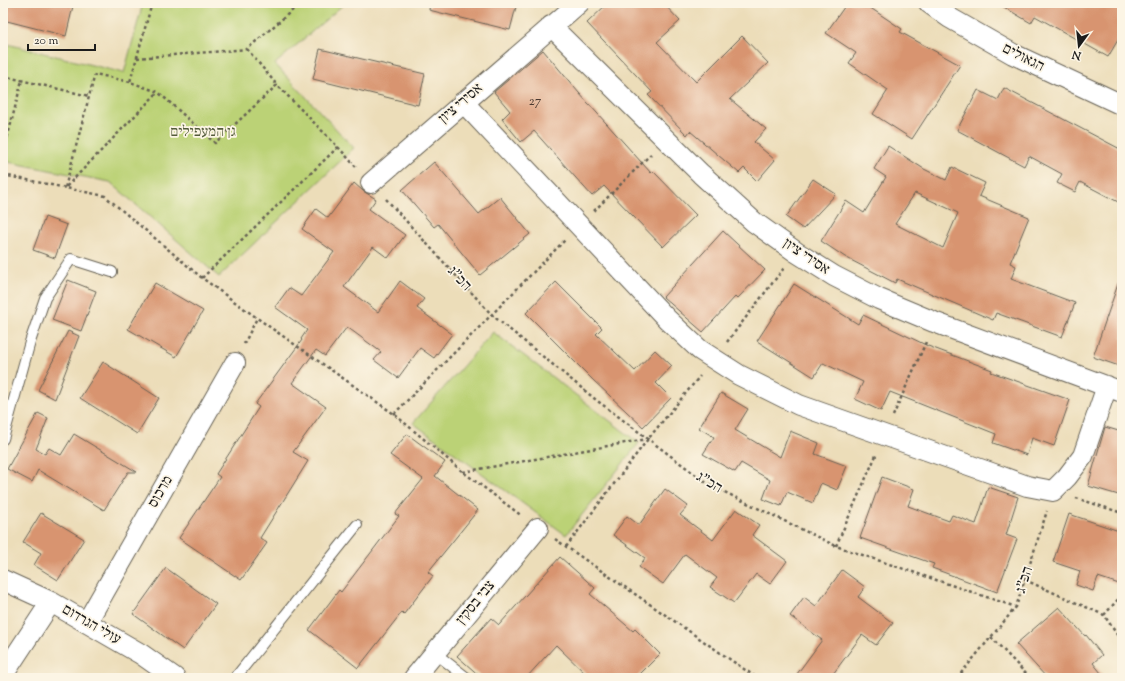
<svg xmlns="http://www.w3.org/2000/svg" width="1125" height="681" viewBox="0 0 1125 681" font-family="'Sorts Mill Goudy','Frank Ruhl Libre',serif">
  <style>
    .green { fill: #bbd276; stroke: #6c7749 }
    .building { fill: #d89470; fill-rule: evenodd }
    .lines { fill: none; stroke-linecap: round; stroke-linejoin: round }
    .lane-casing { stroke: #656053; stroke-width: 12 }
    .street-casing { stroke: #656053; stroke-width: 22 }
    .path { stroke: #656053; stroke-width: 2.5; stroke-dasharray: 3 3; stroke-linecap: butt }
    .lane { stroke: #fff; stroke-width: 10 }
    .street { stroke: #fff; stroke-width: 20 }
    .labels { text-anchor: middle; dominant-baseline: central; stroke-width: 3.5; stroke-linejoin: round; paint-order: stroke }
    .number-label { font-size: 13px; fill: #4b3a31 }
    .street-label { font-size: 15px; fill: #1c1c1c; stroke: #fcf5e5 }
    .park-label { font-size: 15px; fill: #545c3c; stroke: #fcf5e5 }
  </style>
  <rect width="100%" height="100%" fill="#fcf5e5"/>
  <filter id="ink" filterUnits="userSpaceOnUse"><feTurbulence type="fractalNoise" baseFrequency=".025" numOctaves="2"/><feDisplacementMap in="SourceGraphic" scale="8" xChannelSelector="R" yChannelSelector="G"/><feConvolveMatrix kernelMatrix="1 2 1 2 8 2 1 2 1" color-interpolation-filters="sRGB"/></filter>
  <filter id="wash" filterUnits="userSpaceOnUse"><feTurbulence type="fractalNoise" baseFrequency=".012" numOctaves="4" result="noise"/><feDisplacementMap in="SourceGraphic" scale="16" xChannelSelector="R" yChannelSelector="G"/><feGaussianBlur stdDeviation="0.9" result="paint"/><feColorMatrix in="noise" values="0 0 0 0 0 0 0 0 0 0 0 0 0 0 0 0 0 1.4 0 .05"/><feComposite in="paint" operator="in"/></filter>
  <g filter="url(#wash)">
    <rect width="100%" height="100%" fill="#ecddb9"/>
    <path class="green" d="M143,3H345L275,64L354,148L219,277L110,182L3,161V43L124,73Z
      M493,332L639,443L566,535L413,423Z"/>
    <g id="blocks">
      <path class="building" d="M3,3H62L73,6L66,36L3,20Z
        M430,3H517L510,30L429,10Z
        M608,3H663L680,21L657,42L696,82L742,36L768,63L730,99L766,129L754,142L775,160L757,181L744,168L739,173L690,131L687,135L648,95L652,92L587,23Z
        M847,3H863L902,29L900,32L960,65L912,139L873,114L888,90L849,63L856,53L826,33Z
        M997,3H1122V33L1108,57L1035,16L1031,23Z
        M320,49L425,74L418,105L313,79Z
        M543,50L579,93L651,173L653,171L696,215L663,247L604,186L592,196L534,131L521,142L502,119L510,111L494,92Z
        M1004,88L1122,150V204L1080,182L1075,192L1057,183L1062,174L1029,156L1024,166L957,130L978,90L998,100Z
        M888,146L924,169L946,180L952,167L985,183L979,196L1029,217L1010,263L1016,266L1011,279L1075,303L1062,337L996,313L993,320L897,279L895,283L845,257L821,241L846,201L864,213L886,177L874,169ZM915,193L958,213L943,248L895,224Z
        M434,162L479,214L500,197L530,234L480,275L438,224L434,227L402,190Z
        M813,179L836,194L803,229L786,217Z
        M354,183L363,191L376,199L369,209L405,235L388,258L373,247L344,287L378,312L400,281L424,299L417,308L452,334L434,358L420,348L398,378L374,360L381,352L347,327L325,356L316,350L292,383L326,407L293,452L308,461L260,538L267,543L241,580L179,538L220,477L216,474L259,407L255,404L302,340L301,339L307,330L275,307L289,288L301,296L334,252L302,229L316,209L328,218Z
        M45,217L67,225L55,258L33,250Z
        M723,231L765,270L737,299L735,297L703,332L663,297Z
        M68,280L96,291L81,331L52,320Z
        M1119,281H1122V367L1093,357Z
        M556,282L602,328L596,334L635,371L655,350L672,366L656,383L671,398L643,427L593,380L526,313Z
        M155,283L203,311L176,357L128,329Z
        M794,284L858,324L863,315L928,346L992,370L991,372L1070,400L1054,446L1032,438L1027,455L993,443L996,434L890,392L881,411L855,399L863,382L823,363L814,377L757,341Z
        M68,331L79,336L55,399L38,390Z
        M103,362L159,398L137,434L80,398Z
        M721,393L748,409L735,430L780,457L790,431L819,443L815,454L847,466L837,490L821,483L813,503L787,492L781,506L763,499L770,480L741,463L735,472L703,454L714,437L699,428Z
        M38,413L48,418L36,449L45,454L49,448L61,455L74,434L137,472H128L104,510L38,470L32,482L7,469Z
        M1105,427L1122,432V496L1088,486Z
        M407,434L445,462L435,476L478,510L428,572L433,576L404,614L402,612L358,668L309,630L339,590L341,592L399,516L395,514L423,479L390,455Z
        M882,477L914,489L908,506L949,521L952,515L976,524L988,487L1018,497L1006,535L1017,539L997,592L932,568L934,564L860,538Z
        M665,489L688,506L680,515L713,540L736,509L759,525L752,535L787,561L770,584L756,574L734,603L710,587L717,578L685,554L663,584L639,567L645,558L613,535L627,516L639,525Z
        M41,513L84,539L58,580L34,565L41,553L23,542Z
        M1069,514L1122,532V585L1098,577L1093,591L1076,585L1080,571L1053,562Z
        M560,557L595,588L590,594L633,631L635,629L660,654L636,678H590L556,645L526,678H482L457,656L491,618L499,625Z
        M166,568L216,604L183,650L133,614Z
        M842,570L865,587L858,597L893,623L876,645L862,635L830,678H794L822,640L790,616L804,597L816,606Z
        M1059,607L1085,636L1086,635L1102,655L1093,663L1105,678H1047L1016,644Z"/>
    </g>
  </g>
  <g filter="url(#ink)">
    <use href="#blocks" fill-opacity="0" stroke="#656053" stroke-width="1"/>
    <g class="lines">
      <defs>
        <path id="lane" d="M3,439L30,342L45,298L71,259L112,272
          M435,653L467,678
          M235,678L357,525"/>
        <path id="street" d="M929,3L950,18L1013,54L1122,105
          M551,26L701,174L754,222L796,252L834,276L879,299L934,322L1122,392
          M463,102L667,319L700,350L739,375L799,405L997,475L1027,486L1053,491L1067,477L1083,456L1107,386
          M371,183L579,3
          M3,580L51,602L141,654L175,678
          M87,622L235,363
          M3,675L51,602
          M414,678L538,528"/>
      </defs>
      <use href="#lane" class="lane-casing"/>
      <use href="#street" class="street-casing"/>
      <path class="path" d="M152,3L130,82L158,92L215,143L277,85L338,147L202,278L257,318L394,414L463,472L522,516
        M247,49L277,85
        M137,58L247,49L301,3
        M3,76L89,96
        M130,82L95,74L65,188L158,92
        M338,147L356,167
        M3,155L22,80
        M3,175L105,196L202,278
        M386,199L492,315L595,399L708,484L836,546L1016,607L1047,511
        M594,211L651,154
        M727,342L784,268
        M244,344L257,318
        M394,414L565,240
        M893,416L926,342
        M463,472L647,439
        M1076,498L1122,513
        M555,539L757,678
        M836,546L877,453
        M566,547L648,439L700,376
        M1025,580L1104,615L1120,639
        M1104,615L1122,595
        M991,637L1030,678
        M957,678L1016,607"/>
      <use href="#lane" class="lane"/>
      <use href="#street" class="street"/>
    </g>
  </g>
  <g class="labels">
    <g class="number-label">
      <text x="535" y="102">27</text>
    </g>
    <g class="street-label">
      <text transform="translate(1023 58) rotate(27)">הגאולים</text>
      <text transform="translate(461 104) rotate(-41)">אסירי ציון</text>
      <text transform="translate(806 257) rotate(34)">אסירי ציון</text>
      <text transform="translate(459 279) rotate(48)">הכ"ג</text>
      <text transform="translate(709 483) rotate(31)">הכ"ג</text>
      <text transform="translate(161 492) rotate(-60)">מרכוס</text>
      <text transform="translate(1025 580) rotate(-72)">הכ"ג</text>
      <text transform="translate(476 603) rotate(-51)">צבי בסקין</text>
      <text transform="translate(91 625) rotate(30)">עולי הגרדום</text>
    </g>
    <g class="park-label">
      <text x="203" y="132">גן המעפילים</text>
    </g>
  </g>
  <rect width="1125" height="681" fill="none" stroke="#fcf5e5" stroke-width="16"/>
  <g transform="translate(1079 46) rotate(195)" stroke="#fcf5e5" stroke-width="3" paint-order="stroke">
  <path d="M0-3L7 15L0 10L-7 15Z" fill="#1c1c1c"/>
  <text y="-6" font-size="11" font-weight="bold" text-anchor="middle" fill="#1c1c1c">N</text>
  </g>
  <path d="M28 44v6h67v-6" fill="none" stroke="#1c1c1c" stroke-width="2"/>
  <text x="34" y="44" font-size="12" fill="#1c1c1c" stroke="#fcf5e5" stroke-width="3" paint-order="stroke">20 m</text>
</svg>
